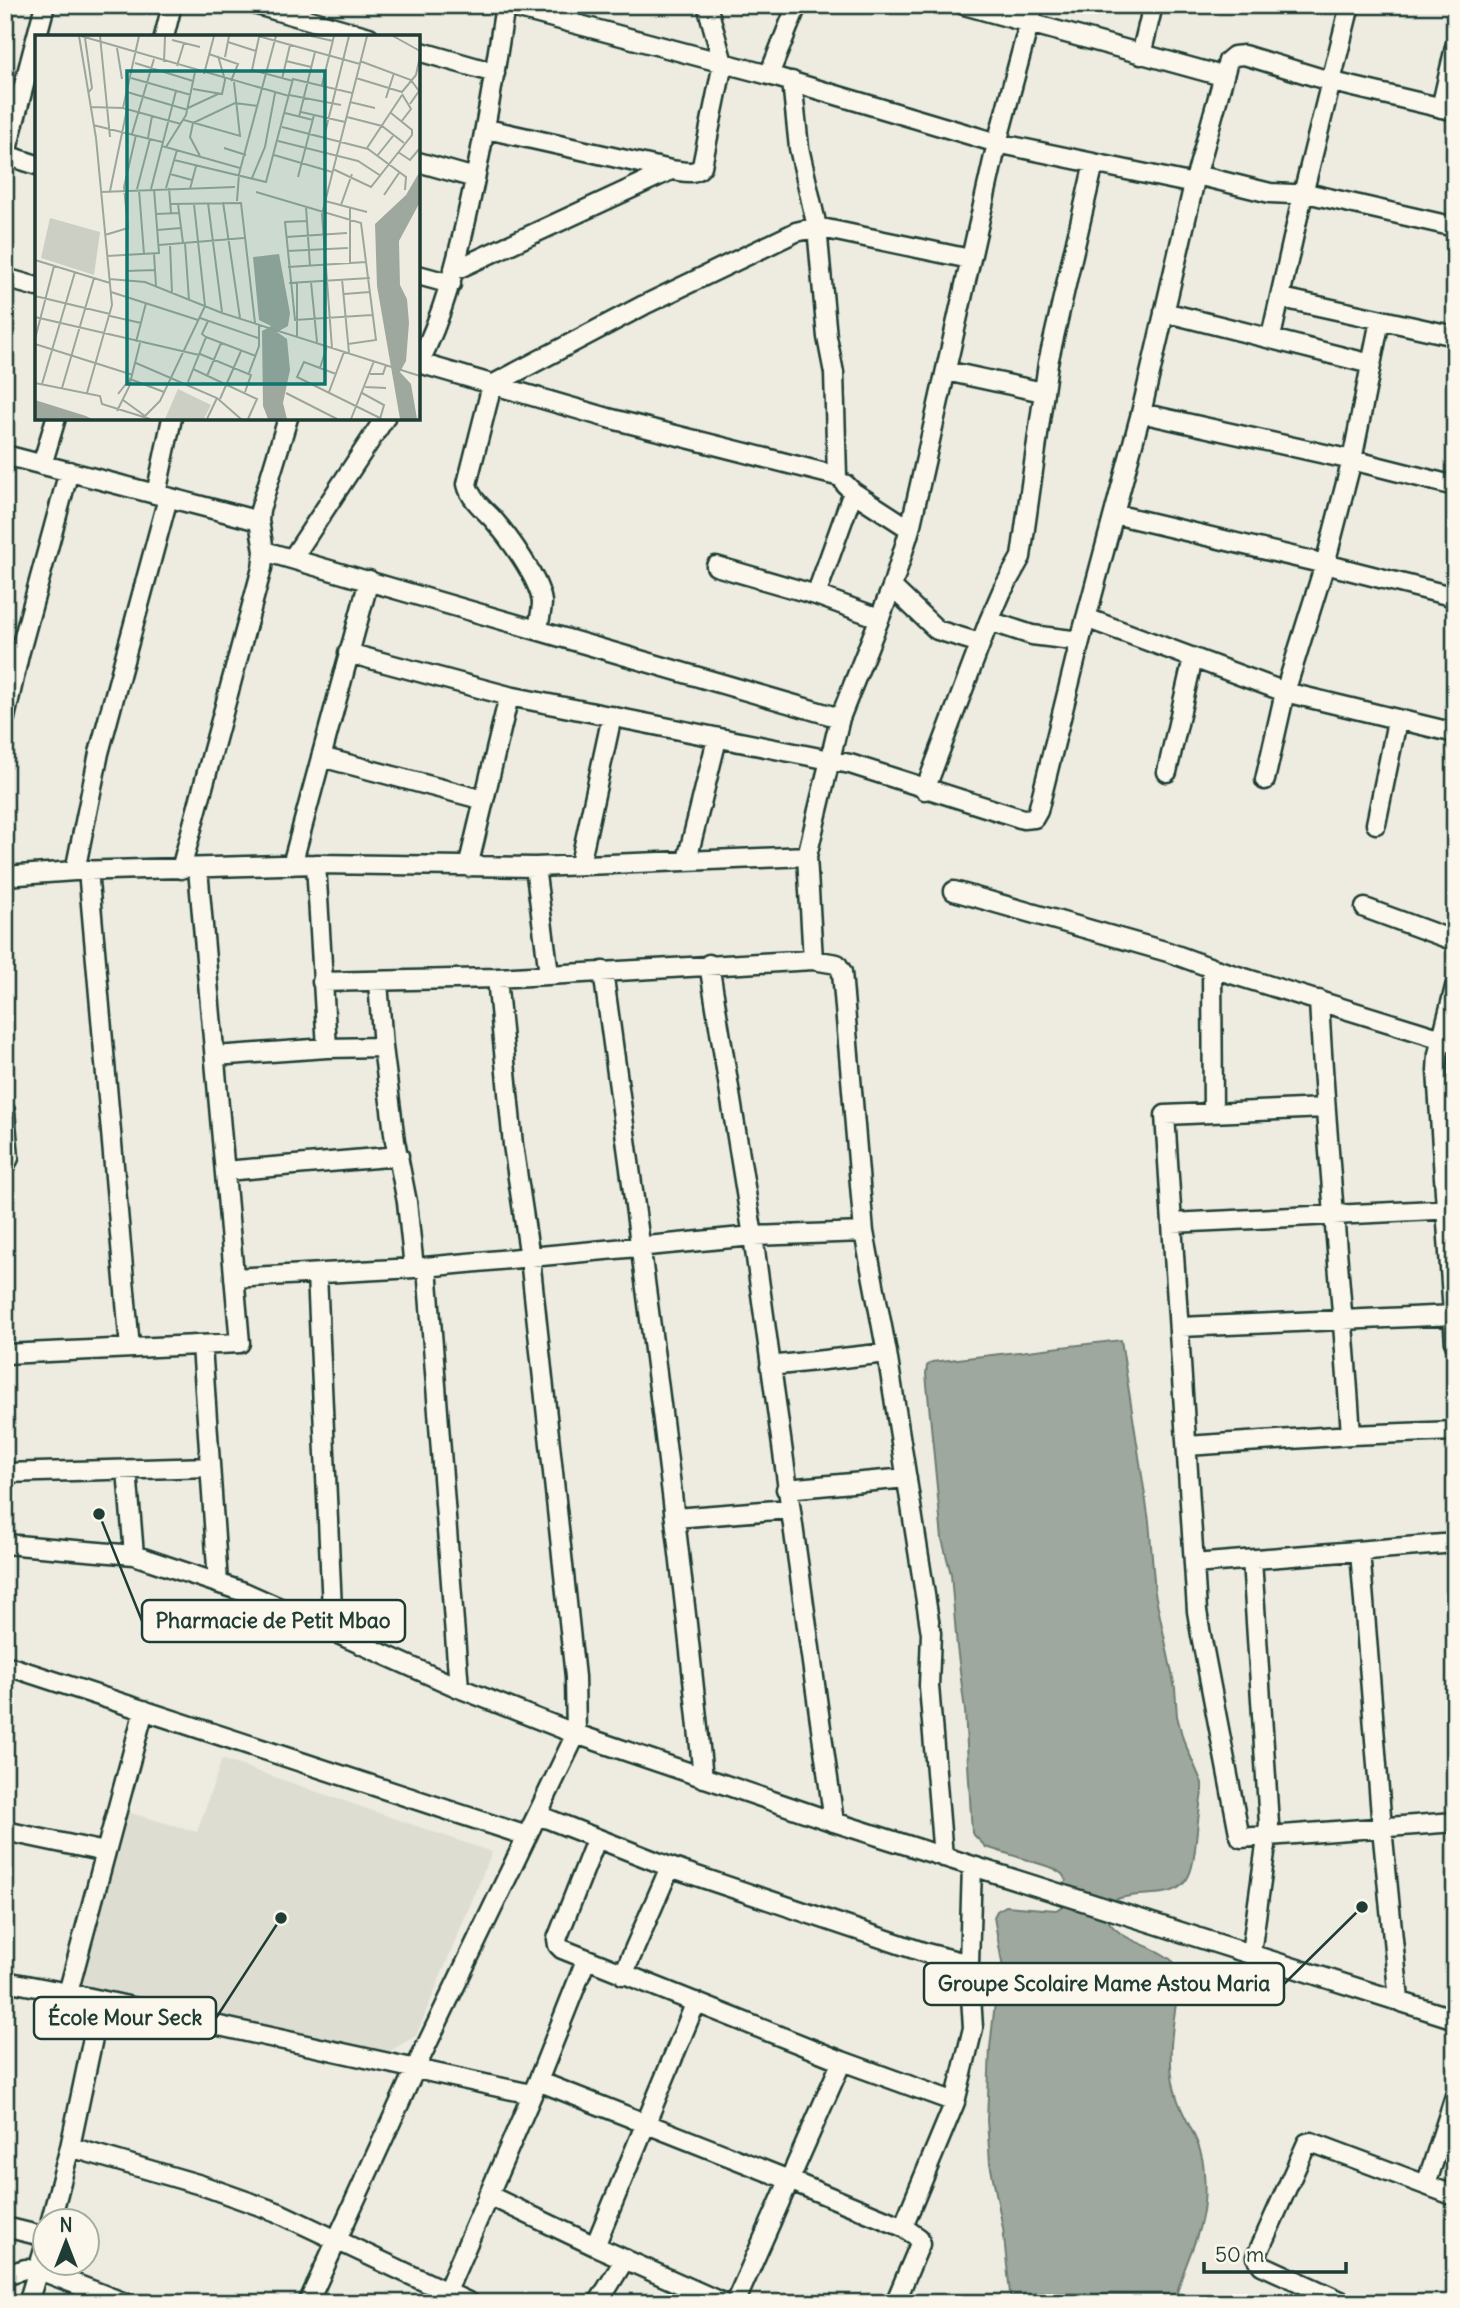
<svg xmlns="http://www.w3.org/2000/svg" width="1460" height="2308" viewBox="0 0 1460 2308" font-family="Delius,sans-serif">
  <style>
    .built { fill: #ddddd2 }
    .water { fill: #9fa89f; stroke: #6c7d74; stroke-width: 2 }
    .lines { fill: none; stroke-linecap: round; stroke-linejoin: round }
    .minor-casing { stroke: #1f3d34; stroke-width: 23 }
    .minor { stroke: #fbf7ec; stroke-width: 18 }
    .inset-road { fill: none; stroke: #9ba69c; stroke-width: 2 }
    .view { fill: #0f766e; fill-opacity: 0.15; stroke: #0f766e; stroke-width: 3.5 }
    .inset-edge { fill: none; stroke: #1f3d34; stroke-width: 3.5 }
    .leader { fill: none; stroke: #1f3d34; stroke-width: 2.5 }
    .callout-dot { fill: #1f3d34; stroke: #fbf7ec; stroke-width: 2.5 }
    .callout { fill: #fbf7ec; stroke: #1f3d34; stroke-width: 2.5 }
    .callout-label { font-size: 21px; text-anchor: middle; font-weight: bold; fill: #1f3d34 }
  </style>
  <rect width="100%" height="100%" fill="#eeece1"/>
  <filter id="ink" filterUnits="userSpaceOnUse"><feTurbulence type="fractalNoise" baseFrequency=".0143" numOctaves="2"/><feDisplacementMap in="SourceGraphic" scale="14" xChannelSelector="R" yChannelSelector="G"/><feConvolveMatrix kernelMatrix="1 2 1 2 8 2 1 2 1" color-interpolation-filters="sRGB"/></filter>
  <g filter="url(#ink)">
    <path class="built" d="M222,1759L492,1852L416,2036L388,2052L79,1985L124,1811L197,1832Z"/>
    <path class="water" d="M1121,1340L1149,1521L1155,1593L1175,1688L1177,1716L1183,1739L1202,1783V1792C1200,1805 1198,1818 1197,1831C1194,1852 1196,1885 1169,1892C1151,1896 1132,1893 1114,1900L1109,1922C1125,1945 1163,1945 1181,1970C1176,2013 1163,2055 1177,2098C1186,2124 1203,2143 1204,2173C1205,2186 1205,2202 1202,2216C1197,2246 1179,2273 1175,2303H1011L1003,2228L990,2163L987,2120L990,2048L996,1993L1004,1974L994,1917L997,1911L1006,1906L1056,1910L1061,1907L1066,1880L1062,1874L1053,1868L986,1847L972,1833L965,1711L957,1647L951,1574L942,1539L926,1374L927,1366L932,1362Z"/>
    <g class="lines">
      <defs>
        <path id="minor" d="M257,5L369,37
          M504,5L769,75L997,143L1194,184
          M964,5L1222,76
          M568,22L572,5
          M164,37L172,5
          M418,51L495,73
          M1141,55L1153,5
          M769,75L797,5
          M1441,108L1455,47
          M487,129L671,170C682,171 695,176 702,166L723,63L707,5
          M6,155L37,165
          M5,157L45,5
          M418,162L475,178
          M1197,175L1270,193L1315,195L1455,227
          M455,270L671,170
          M418,275L451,284
          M5,278L37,287
          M1282,298L1455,336
          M1164,312L1371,364
          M1271,337L1303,194L1350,5
          M419,363L608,418L837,476L834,373L827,337L817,227L799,148L792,81
          M418,365C444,314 457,261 469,207C484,140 495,73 505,5
          M946,371L1043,392
          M1141,413L1352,460L1455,486
          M288,418L260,510L259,521L264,551L840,718
          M5,455L259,521
          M42,465L56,418
          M845,484L853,492L910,529
          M156,494L172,418
          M1114,514L1325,564L1455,597
          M292,559L385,418
          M716,566L816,595L879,618
          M892,587L937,630L980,643
          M816,595L853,492
          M1086,618L1285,692L1455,733
          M989,621L1032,635L1080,641
          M538,629C539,621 542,611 542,602C539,578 508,536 492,518C482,508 470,498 467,484L492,385L644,305L796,232L817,227L970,259
          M348,653L509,696L850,764L1023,819L1034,818L1038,811L1080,641L1141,413L1194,184L1228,61L1234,56L1244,55L1333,82L1455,111
          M5,718L19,655L69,471
          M321,757L484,800
          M1167,772L1193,658
          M1265,780L1285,692L1325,564L1352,460L1380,320
          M925,790L989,621L1002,591L1021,557L1048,363L1094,163
          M1376,824L1397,721
          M687,860L717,739
          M316,864L327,1048
          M580,864L612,716
          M292,865L369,580
          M468,867L509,696
          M535,867L549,974
          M181,869L262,568L264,551
          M88,870L130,1348
          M75,871L99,753L168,498
          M5,876L75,871L316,864L535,867L807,856
          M954,891L1168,952L1212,968L1455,1043
          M1365,908L1455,941
          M813,960L807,856L840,718L892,587L910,529L997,143L1034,5
          M709,964L753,1236L834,1822
          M1212,968L1213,1113
          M603,971C640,1240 677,1508 703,1778
          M322,982L497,978L813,960L837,964L842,972L864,1232L887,1353L931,1633L929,1686L943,1857
          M378,982L383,1047L395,1141L407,1202L414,1268
          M1455,987L1438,1054L1437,1071L1455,1344
          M1319,1000C1326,1145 1342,1290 1351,1435
          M215,1056L327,1048L383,1047
          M1325,1108L1165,1115L1197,1611L1201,1635L1239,1833L1241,1838L1455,1822
          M5,1111L9,1158L5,1165
          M225,1171L399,1156
          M1172,1223L1455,1209
          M427,1267L459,1688
          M317,1274L333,1632
          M234,1278L414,1268L753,1236L864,1232
          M1180,1327L1455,1315
          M202,1345L218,1583
          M5,1354L240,1343L198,869
          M770,1366L887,1353
          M1187,1446L1351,1435L1455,1431
          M127,1470L134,1555
          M5,1473L210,1467
          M786,1489L907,1478
          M675,1518L789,1509
          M5,1544L134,1555L244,1592L459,1688L576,1734L834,1822L1455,2019
          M1360,1551L1382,1828L1399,2000
          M1194,1564L1455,1543
          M5,1665L527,1836
          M538,1815L670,1867L926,1953L969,1964
          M5,1831L105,1852
          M596,1840L557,1939L558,1945L562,1949L842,2061L955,2102
          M1251,1953L1269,1824L1252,1560
          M623,1975L670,1867
          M5,1981L68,1993L531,2094
          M68,1993L144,1710
          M538,2081L789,2180L903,2227L919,2238L920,2244L895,2303
          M70,2147L201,2185L277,2212L470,2303
          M1426,2185L1455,2096
          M488,2195L595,2246L723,2303
          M51,2220L70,2147L101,2000
          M5,2227L46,2237
          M903,2227L955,2102L973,2028L969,1964L972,1866
          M595,2246L696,2002
          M5,2275L25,2269L39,2270L125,2303
          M447,2291L538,2081L586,1960
          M28,2303L46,2243
          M308,2303L416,2067L576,1734L575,1677L530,1258L513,1145L497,978
          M598,2303L625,2259
          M735,2303L842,2061
          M1345,2303L1262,2265L1256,2257L1307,2143L1311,2142L1455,2196"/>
      </defs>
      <use href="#minor" class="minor-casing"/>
      <use href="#minor" class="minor"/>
    </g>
  </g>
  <g transform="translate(35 35)">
    <rect width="385" height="385" fill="#eeece1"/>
    <path d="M15,183L65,197L59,240L6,223ZM143,354L176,370L169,384H130Z" fill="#cbcfc4"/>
    <path d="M385,136V167L364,206L365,250L372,264L374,288L371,326L365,337L376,349L382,384H365L342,251L340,189L371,160ZM244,219L255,278L253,291L242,297L252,304L255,335L248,368L252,384H233L228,371L227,296L236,291L224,285L218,222ZM0,365L51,381L57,384H0Z" fill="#9fa89f"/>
    <path class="inset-road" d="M44,1L61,103L77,270L52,358M46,1L254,61M65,1L75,102M223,1L325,29M276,1L298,6M358,1L385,16M224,2L217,35L258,46M50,3L57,53L53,58M137,5L165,12M193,7L221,16M82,13L87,44M174,19L203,29L196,46M190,22L194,1M251,26L276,32M325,26L376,45L384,56L375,69M129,27L130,1M100,28L158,46M142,31L149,8M169,39L179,1M96,43L156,60M321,43L367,57L381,40L385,21M247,44L255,10M287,50L299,1M158,54L187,59L190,45L183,21M141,56L127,111L205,133M92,57L153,75M254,60L306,70M351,63L359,38M315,67L340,73M55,72L88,73L146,89M88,73L104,1M153,73L183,59M266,77L310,87M250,78L278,85M264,82L280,17M312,82L347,91L369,108M149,85L205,101L199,47M366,87L376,74L367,59M58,90L127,107M247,92L333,114L371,142L370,155M97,99L119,24M289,102L314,1M113,103L117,81M243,106L323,126L346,141M131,112L151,80L160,37M189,113L211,120M332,113L367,60M363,117L375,125L385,113M239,120L297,137M165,121L155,102L158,88L200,68L223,71M342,121L358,101M139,125L231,147L258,44L317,58M298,134L336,152L377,100V95L356,78M135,139L157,145M263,142L279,80M217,143L230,112L240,58M131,153L142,115M134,153L136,178M102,154L115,104M116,154L127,111M155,154L161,131M104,155L109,219M75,156L92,74M66,157L200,152M221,157L326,188L341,305L313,309M349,160L364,138M202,166L204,139L241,1M290,166L332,177M188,167L205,283M173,168L187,277M135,169L206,168L220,288M143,169L148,208M306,170L317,139M271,172L275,231M121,179L144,178M271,186L250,187L260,285L337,280M122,195L146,193M70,200L93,193L89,152L101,100M251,202L312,198M150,208L154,265M135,209L137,258M124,210L209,203M252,216L313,213M119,219L121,251M72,221L124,218L119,154M0,225L75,248M315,228V173M253,232L331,227M91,236L120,235M74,244L110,247L187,278L385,341M307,244L314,318M276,247L282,307M254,248L335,243M76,257L163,285M309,259L335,257M0,261L75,279M75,281L106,288M0,282L164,320M165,283L223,303M262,301V248M171,302L221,321M0,304L19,231M101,307L111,268M0,309L98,340M297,313L287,179L332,1M165,319L216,340L210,357M101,328L182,363L206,384M285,333L292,311M158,334L222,364L213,384M214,338L224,311V289M301,339L269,327L262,342L347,384M335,339H348L351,330M172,341L186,308M153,347L171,302L167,299L173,286M0,348L65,361L67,369L115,384M7,349L40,237M330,352L351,353M27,353L59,243M294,357L309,317M251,358L302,384M327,358L349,370L345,384M83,359L95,344L129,357M185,364L206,316M88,365L110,381M82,376L94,352L105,308M109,382L125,366L170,271L159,169M172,384L182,363M316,384L339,326"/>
    <path class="view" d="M92,36H290V349H92Z"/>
    <rect width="385" height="385" class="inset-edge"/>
  </g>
  <path class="leader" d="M99 1514L142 1621M1362 1907L1284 1984M281 1918L216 2018"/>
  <g class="callout-dot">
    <circle cx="99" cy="1514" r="7"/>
    <circle cx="1362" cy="1907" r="7"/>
    <circle cx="281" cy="1918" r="7"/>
  </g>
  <g class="callout">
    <rect x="142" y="1600" width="263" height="42" rx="7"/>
    <rect x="924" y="1963" width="360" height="42" rx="7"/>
    <rect x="34" y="1997" width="182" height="42" rx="7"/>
  </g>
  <g class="callout-label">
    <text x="273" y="1628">Pharmacie de Petit Mbao</text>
    <text x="1104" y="1991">Groupe Scolaire Mame Astou Maria</text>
    <text x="125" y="2025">École Mour Seck</text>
  </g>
  <rect width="1460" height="2308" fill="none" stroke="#fbf7ec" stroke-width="28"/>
  <rect x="14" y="14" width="1432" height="2280" fill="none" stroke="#1f3d34" stroke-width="2.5" filter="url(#ink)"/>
  <g transform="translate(66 2242)"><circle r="33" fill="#fbf7ec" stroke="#a3ada2" stroke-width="2"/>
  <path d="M0-5L12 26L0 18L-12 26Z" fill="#1f3d34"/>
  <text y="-10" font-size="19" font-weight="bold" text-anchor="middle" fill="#1f3d34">N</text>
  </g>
  <path d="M1204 2262v10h142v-10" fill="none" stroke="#1f3d34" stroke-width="3.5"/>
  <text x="1215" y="2262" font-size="21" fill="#1f3d34" stroke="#fbf7ec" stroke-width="5" paint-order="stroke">50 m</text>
</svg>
